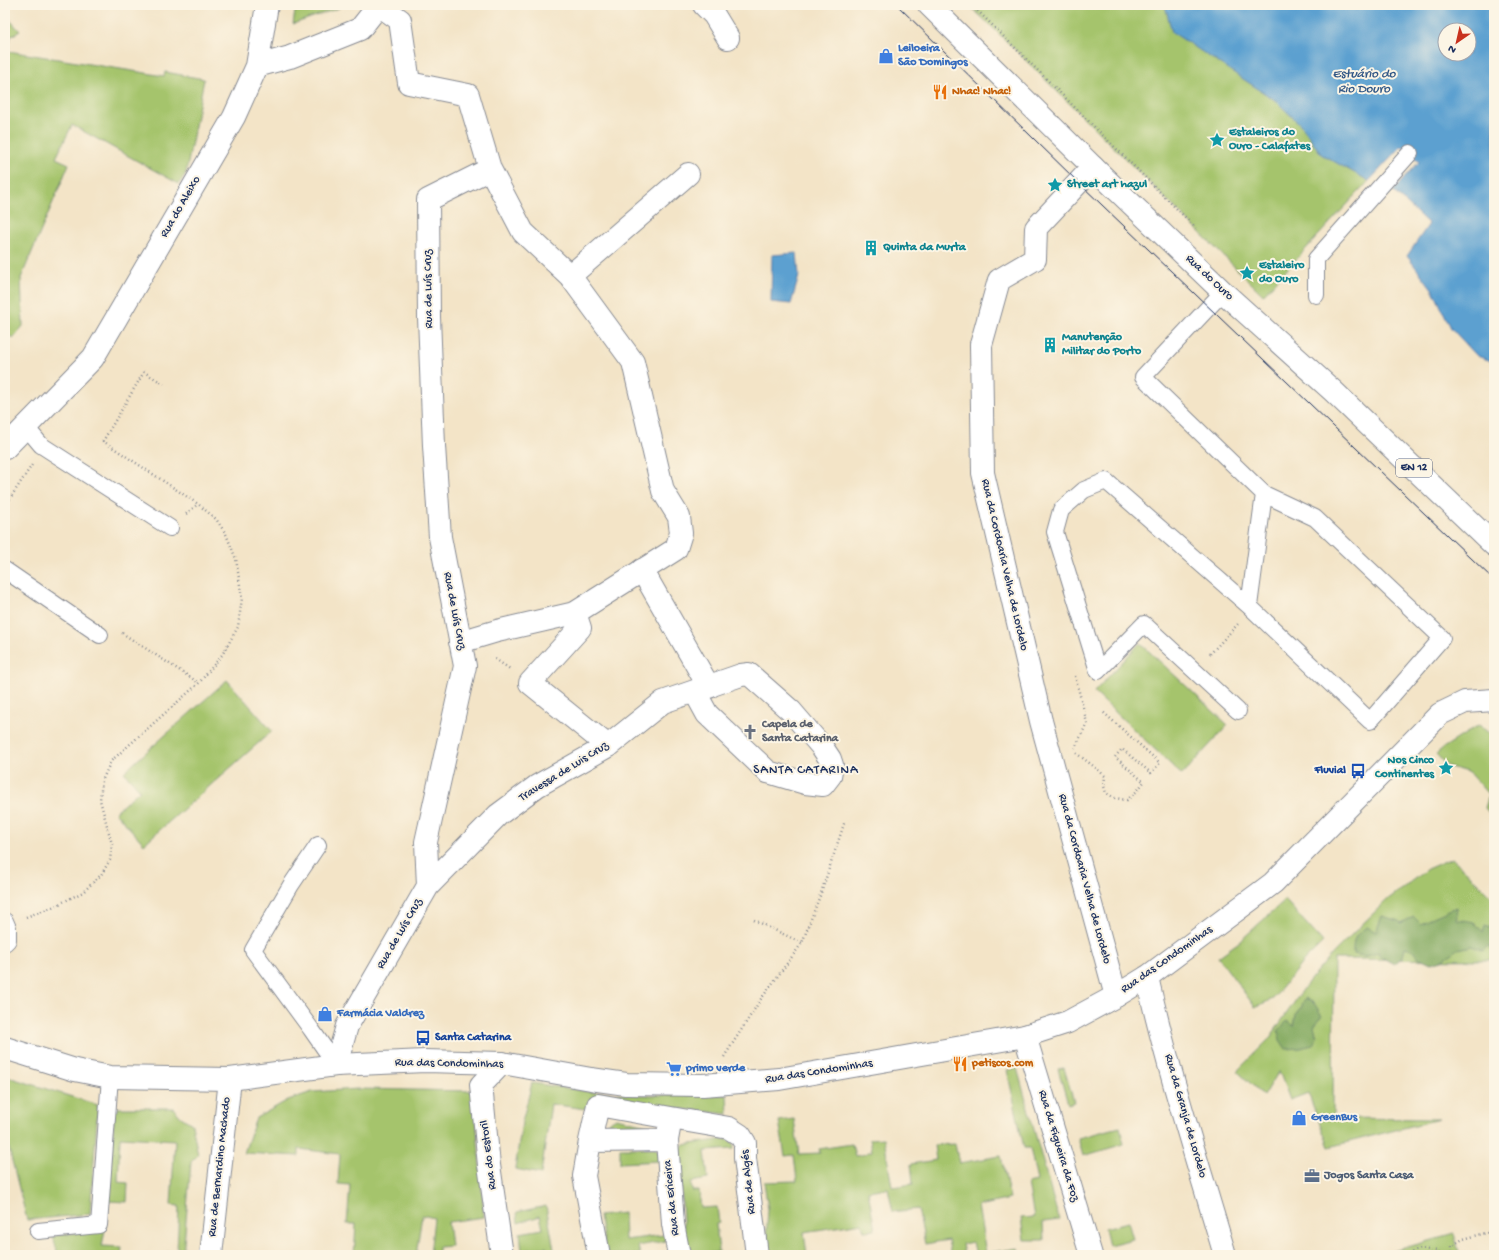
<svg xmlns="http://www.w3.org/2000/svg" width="1499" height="1260" viewBox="0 0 1499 1260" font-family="'Gochi Hand',sans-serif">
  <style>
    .green { fill: #a5c46c; stroke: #607a65 }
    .forest { fill: #84aa60; stroke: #506c5f }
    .water { fill: #5ba0d0; stroke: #3b6897; fill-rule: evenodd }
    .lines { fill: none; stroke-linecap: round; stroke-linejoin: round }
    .service-casing { stroke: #878a92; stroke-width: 18 }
    .pedestrian-casing { stroke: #878a92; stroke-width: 24 }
    .minor-casing { stroke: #878a92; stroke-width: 24 }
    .tertiary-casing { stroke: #878a92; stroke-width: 24 }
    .primary-casing { stroke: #878a92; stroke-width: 24 }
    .path { stroke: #878a92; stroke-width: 2.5; stroke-dasharray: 1 3; stroke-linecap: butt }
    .service { stroke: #fff; stroke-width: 16 }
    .pedestrian { stroke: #fff; stroke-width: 22 }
    .minor { stroke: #fff; stroke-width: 22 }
    .tertiary { stroke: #fff; stroke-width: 22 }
    .primary { stroke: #fff; stroke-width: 22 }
    .tram { stroke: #1b2f5e; stroke-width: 1 }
    .labels { text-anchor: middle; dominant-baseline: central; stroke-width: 4; stroke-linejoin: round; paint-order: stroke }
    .shield { fill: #fcf5e5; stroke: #5e6a86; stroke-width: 1 }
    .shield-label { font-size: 11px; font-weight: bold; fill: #1b2f5e }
    .shop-label { font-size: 12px; font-weight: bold; fill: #366cbe; stroke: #fcf5e5; text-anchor: start }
    .food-label { font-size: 12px; font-weight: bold; fill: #c56008; stroke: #fcf5e5; text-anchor: start }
    .culture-label { font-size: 12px; font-weight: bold; fill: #0d838f; stroke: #fcf5e5; text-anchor: start }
    .street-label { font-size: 12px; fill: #1b2f5e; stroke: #fcf5e5 }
    .worship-label { font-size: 12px; font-weight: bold; fill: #5b616d; stroke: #fcf5e5; text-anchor: start }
    .transit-label { font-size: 12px; font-weight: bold; fill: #164399; stroke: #fcf5e5; text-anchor: end }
    .service-label { font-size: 12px; font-weight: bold; fill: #4e5e75; stroke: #fcf5e5; text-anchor: start }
    .water-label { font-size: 13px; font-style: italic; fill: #315786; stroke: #fcf5e5 }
    .neighbourhood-label { font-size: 13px; letter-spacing: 1px; fill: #1b2f5e; stroke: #fcf5e5 }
  </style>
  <rect width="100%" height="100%" fill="#fcf5e5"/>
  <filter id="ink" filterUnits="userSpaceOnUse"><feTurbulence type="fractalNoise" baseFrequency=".025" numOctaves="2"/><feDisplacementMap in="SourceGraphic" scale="8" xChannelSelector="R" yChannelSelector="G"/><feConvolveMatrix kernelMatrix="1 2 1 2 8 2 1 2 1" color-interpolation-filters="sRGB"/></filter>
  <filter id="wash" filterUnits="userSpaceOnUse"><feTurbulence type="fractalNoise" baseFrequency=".012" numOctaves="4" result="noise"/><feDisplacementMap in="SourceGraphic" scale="16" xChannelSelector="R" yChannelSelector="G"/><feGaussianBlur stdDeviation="0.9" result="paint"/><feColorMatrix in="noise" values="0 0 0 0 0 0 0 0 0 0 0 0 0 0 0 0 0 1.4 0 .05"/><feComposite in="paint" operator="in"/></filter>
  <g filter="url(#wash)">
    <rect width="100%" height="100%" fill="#f3e4c7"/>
    <path class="green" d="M296,5H340L339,8L293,24Z
      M969,5H1165L1172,32L1275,100L1303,127L1321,154L1369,181L1263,295L993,28Z
      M5,15L20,31L11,36L8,51L164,76L165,72L204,79L186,173L179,184L72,125L56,158L69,164L21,278L23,326L13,338L6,334L5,337Z
      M1140,643L1228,725L1182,775L1094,692Z
      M227,680L272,731L144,844L115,812L140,790L124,772Z
      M1479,725L1494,737V826L1492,824V816L1485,808L1489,795L1471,775L1467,772L1447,766L1436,754L1443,748Z
      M1452,858L1492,897L1494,895V960L1334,959L1333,1118L1439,1119L1329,1147L1308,1093L1290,1100L1279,1071L1264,1096L1237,1071L1269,1039L1309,981L1334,952L1387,900L1427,869Z
      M1285,900L1323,942L1302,963L1273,999L1255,1007L1218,957L1239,942Z
      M1017,1068L1059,1220L1043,1222L1044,1240H1024L1021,1218L1034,1217L1028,1183L1037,1181L1030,1148H1024L1007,1070Z
      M1064,1068L1074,1102L1068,1104L1058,1069Z
      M5,1076L98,1105L90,1214L27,1220L5,1133Z
      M532,1083L590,1092L641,1095H727L728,1114L590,1099L585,1109L551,1104L541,1174L515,1169L522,1122Z
      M358,1089L474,1091L484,1217L448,1222L451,1246L438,1247V1255H430L434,1218L422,1215L416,1255H354L356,1224H347L350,1185L338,1184L340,1154L299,1149V1156L244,1153L256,1118L288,1100L312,1092Z
      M115,1108H173L181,1117L192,1124L198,1155L191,1162L183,1255H167V1252H177L179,1206L171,1205L175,1140L120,1137L118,1182L128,1183L127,1202L107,1201Z
      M616,1118L659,1128L655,1133L607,1130V1125L611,1121Z
      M794,1119L799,1154L820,1153L819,1149L852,1144L855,1156L866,1154V1153L872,1151L870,1139L884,1138L892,1187L913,1184L911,1164L936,1160L934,1145L955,1144L959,1163L1001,1156L1010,1199L978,1206L986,1253L1018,1248L1019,1255H976L973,1242L962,1244L964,1255H951L948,1240L925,1244L918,1209L893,1212L888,1188L868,1191L875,1230L864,1231L862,1223L804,1232L807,1255H768L766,1239L768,1209L764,1182L797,1181L794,1155L785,1156L779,1121Z
      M1120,1127L1124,1144L1083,1156L1078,1138Z
      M724,1139L728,1140L733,1143L734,1149L705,1151L708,1179L691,1182L692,1191H699L701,1208L717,1207L719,1223L716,1224L719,1252L699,1255H685L679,1150L684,1145Z
      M620,1148H655L659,1152L660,1161L620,1163Z
      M546,1206L555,1255H548L546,1247L522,1251L520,1233L543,1229L540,1216L518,1223L517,1212Z
      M624,1213L625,1240L664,1235L665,1241L638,1246L640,1255H607L599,1216Z
      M1128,1222L1133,1239L1109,1245L1105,1228Z
      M105,1229L102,1246L122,1247L121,1255H58L53,1236Z
      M1454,1234L1460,1255H1379Z"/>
    <path class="forest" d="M1456,907L1457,919L1474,922L1483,932L1485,925L1494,928V958L1491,948L1488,946L1483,951L1472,946L1457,949L1453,953L1442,960L1431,963L1418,957L1411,949L1405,947L1403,957L1394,964L1379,956V952C1368,957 1364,957 1353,954C1353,939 1354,935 1367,927L1376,932L1382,916L1399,921L1400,923L1414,917L1421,924L1431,918Z
      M1305,998L1314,1003L1322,1016L1314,1026L1317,1036L1313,1045L1301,1048L1286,1049L1280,1040L1278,1031L1287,1021L1294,1026L1296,1014L1301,1008Z"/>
    <path class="water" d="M1165,5H1494V362L1477,356L1451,328L1433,290L1407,256L1429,224L1393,191L1419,162L1402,146L1369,181L1321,154L1303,127L1275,100L1172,32ZM1445,30H1469V54H1445Z
      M797,253L799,276L791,304L771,302L772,255Z"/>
  </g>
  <g filter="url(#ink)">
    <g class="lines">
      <defs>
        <path id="service" d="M1223,292L1143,377L1264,494L1249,606L1106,481L1084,490L1061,510L1055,532L1098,671L1144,624L1238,711
          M1316,295V259L1410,153
          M26,427L41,445L170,528
          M5,570L100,635
          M1249,606L1370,721L1442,638L1315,518L1264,494
          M318,845L291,885L253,950L311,1029L336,1065
          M5,921L8,928V940L5,943
          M38,1231L99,1225L110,1077"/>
        <path id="pedestrian" d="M981,345L999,280L1035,259L1036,228L1093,167
          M642,570L709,687
          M695,692L707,714L768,772"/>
        <path id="minor" d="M379,5L400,20L409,83L468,95L490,169L523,232L570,276L633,362L663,491L679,517L681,533L676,549L575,613L497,631L460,642
          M704,5L714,15L728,38
          M257,66L290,57L360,29L379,5
          M570,276L688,174
          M981,345L983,473L1041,721L1116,996
          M5,448L93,358L234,117L257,66L267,5
          M575,613L580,628L530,683L608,746
          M428,886L498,815L537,786L608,746L663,702L741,675L749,674L791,711L822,747L830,759L832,765L830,776L823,785L805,783L768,772
          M1147,977C1168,1071 1198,1163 1225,1255
          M1025,1036L1091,1255
          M502,1063L481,1085L489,1165L502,1255
          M336,1065L347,1026L428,886L426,842L465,666L440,537L434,446L429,317L428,200L490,169
          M598,1105L671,1118L667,1140L590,1141Z
          M671,1118L729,1128L740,1135L745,1143V1158L757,1255
          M667,1140L673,1224L679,1255
          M590,1141L584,1176L599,1255
          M211,1255L230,1079"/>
        <path id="tertiary" d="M5,1048L75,1070L110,1077L230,1079L336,1065L425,1061L502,1063L591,1079L626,1084L703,1085L779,1079L1025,1036L1068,1022L1116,996L1147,977L1273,883L1440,714L1465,702L1494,700"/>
        <path id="primary" d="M929,5L1093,167L1223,292L1333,391L1494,545"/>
      </defs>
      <use href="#service" class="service-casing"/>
      <use href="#pedestrian" class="pedestrian-casing"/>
      <use href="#minor" class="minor-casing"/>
      <use href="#tertiary" class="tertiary-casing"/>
      <use href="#primary" class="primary-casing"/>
      <path class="path" d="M972,5L1196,228
        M5,506L32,465
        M186,514L198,504
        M122,633L199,683
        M1210,654L1238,624
        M495,659L510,669
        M1075,676L1087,723L1075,748
        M1076,753L1096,768L1105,776L1104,786L1106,793L1115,798L1127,800L1137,791L1144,782L1115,757L1122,749L1151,773L1160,763L1103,712
        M26,917L55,906L83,892L101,875L110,860L112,844L100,800L102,781L111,761L199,683L222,655L238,627L242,598L236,559L226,534L216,519L198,504L103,441L144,372L164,384
        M754,920L802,943
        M724,1057L761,999L802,943L821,893L845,821
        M1404,1255L1421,1249L1437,1251L1440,1255
        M1452,1255L1451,1246L1463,1239L1494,1231"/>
      <use href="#service" class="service"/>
      <use href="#pedestrian" class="pedestrian"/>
      <use href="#minor" class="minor"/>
      <use href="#tertiary" class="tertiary"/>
      <use href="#primary" class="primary"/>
      <path class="tram" d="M897,5L1079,183L1494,580"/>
    </g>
  </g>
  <defs>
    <symbol id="shop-bare" viewBox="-9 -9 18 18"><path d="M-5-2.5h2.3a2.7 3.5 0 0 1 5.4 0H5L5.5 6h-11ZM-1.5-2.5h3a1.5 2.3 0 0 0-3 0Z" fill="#3f7fe0" stroke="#fcf5e5" stroke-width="2.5" paint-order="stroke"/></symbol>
    <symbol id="restaurant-bare" viewBox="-9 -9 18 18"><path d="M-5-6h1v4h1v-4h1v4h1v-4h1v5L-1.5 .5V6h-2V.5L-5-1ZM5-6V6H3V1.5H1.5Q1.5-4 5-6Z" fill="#e8710a" stroke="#fcf5e5" stroke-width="2.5" paint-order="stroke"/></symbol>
    <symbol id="sight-bare" viewBox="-9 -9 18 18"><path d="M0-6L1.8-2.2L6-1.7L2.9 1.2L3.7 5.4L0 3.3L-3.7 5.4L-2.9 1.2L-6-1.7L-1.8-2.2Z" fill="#0f9aa8" stroke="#fcf5e5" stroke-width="2.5" paint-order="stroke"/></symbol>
    <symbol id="building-bare" viewBox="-9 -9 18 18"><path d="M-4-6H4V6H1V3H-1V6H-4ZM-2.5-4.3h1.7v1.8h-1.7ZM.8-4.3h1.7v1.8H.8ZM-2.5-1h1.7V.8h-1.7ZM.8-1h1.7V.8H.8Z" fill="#0f9aa8" stroke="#fcf5e5" stroke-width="2.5" paint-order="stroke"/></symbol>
    <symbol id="church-bare" viewBox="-9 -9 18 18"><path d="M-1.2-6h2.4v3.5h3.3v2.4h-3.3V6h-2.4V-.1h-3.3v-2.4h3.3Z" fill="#6b7280" stroke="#fcf5e5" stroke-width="2.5" paint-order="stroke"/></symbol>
    <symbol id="bus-bare" viewBox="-9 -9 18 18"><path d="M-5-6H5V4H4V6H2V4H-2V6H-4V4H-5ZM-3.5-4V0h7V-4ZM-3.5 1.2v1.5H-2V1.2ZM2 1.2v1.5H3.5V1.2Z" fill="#1a4fb4" stroke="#fcf5e5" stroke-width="2.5" paint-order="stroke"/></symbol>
    <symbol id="supermarket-bare" viewBox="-9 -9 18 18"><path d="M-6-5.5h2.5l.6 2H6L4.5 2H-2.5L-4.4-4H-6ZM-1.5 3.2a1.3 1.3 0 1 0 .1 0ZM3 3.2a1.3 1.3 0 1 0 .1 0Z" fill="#3f7fe0" stroke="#fcf5e5" stroke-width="2.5" paint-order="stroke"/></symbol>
    <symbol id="office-bare" viewBox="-9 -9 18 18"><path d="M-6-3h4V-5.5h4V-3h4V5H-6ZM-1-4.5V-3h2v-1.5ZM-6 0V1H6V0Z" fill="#5c6f8a" stroke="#fcf5e5" stroke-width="2.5" paint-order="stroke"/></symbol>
  </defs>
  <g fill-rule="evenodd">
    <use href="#shop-bare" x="875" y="45" width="22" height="22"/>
    <use href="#restaurant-bare" x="929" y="81" width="22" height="22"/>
    <use href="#sight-bare" x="1206" y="129" width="22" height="22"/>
    <use href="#sight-bare" x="1044" y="174" width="22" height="22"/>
    <use href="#building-bare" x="860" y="237" width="22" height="22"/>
    <use href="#sight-bare" x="1236" y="262" width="22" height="22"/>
    <use href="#building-bare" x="1039" y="334" width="22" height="22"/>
    <use href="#church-bare" x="739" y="721" width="22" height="22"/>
    <use href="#sight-bare" x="1435" y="757" width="22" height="22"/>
    <use href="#bus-bare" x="1347" y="760" width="22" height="22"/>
    <use href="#shop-bare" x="314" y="1003" width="22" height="22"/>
    <use href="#bus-bare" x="412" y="1027" width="22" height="22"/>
    <use href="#restaurant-bare" x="949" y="1053" width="22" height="22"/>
    <use href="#supermarket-bare" x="663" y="1058" width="22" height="22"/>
    <use href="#shop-bare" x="1288" y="1107" width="22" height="22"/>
    <use href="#office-bare" x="1301" y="1165" width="22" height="22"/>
  </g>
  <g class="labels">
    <rect class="shield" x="1396" y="459" width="36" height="18" rx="3"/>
    <g class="shield-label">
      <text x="1414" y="468">EN 12</text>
    </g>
    <g class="shop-label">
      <text x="898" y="49">Leiloeira<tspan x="898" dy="14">São Domingos</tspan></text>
      <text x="337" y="1014">Farmácia Valdrez</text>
      <text x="686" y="1069">primo verde</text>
      <text x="1311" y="1118">GreenBus</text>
    </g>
    <g class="food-label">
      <text x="952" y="92">Nhac! Nhac!</text>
      <text x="972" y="1064">petiscos.com</text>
    </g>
    <g class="culture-label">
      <text x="1229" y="133">Estaleiros do<tspan x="1229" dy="14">Ouro - Calafates</tspan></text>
      <text x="1067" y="185">Street art hazul</text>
      <text x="883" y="248">Quinta da Murta</text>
      <text x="1259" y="266">Estaleiro<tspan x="1259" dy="14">do Ouro</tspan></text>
      <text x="1062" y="338">Manutenção<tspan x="1062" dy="14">Militar do Porto</tspan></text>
      <text x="1434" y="761" text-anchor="end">Nos Cinco<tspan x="1434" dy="14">Continentes</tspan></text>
    </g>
    <g class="street-label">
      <text transform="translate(181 207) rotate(-60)">Rua do Aleixo</text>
      <text transform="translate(1209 278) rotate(43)">Rua do Ouro</text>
      <text transform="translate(429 289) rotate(-91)">Rua de Luís Cruz</text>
      <text transform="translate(1004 565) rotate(77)">Rua da Cordoaria Velha de Lordelo</text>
      <text transform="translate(454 611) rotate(79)">Rua de Luís Cruz</text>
      <text transform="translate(564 772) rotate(-32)">Travessa de Luis Cruz</text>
      <text transform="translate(1084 879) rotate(75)">Rua da Cordoaria Velha de Lordelo</text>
      <text transform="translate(400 934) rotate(-60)">Rua de Luís Cruz</text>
      <text transform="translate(1167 960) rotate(-35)">Rua das Condominhas</text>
      <text transform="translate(449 1064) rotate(1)">Rua das Condominhas</text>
      <text transform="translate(819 1072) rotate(-9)">Rua das Condominhas</text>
      <text transform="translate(1185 1116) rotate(74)">Rua da Granja de Lordelo</text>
      <text transform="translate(1058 1146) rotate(73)">Rua da Figueira da Foz</text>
      <text transform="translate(489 1155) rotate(-97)">Rua do Estoril</text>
      <text transform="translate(220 1167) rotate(-84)">Rua de Bernardino Machado</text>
      <text transform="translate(749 1182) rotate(-96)">Rua de Algés</text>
      <text transform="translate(672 1198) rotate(-96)">Rua da Ericeira</text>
    </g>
    <g class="worship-label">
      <text x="762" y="725">Capela de<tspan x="762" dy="14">Santa Catarina</tspan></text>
    </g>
    <g class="transit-label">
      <text x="1346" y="771">Fluvial</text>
      <text x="435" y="1038" text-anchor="start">Santa Catarina</text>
    </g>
    <g class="service-label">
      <text x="1324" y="1176">Jogos Santa Casa</text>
    </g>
    <g class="water-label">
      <text x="1364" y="74">Estuário do<tspan x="1364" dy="15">Rio Douro</tspan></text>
    </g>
    <g class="neighbourhood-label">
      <text x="806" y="770">SANTA CATARINA</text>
    </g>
  </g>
  <rect width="1499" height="1260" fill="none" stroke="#fcf5e5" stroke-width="20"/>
  <g transform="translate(1457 42) rotate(214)"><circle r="19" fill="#fcf5e5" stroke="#a2a6af"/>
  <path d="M0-3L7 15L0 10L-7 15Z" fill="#c8321e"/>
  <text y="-6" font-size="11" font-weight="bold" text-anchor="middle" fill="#1b2f5e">N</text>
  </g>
</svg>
